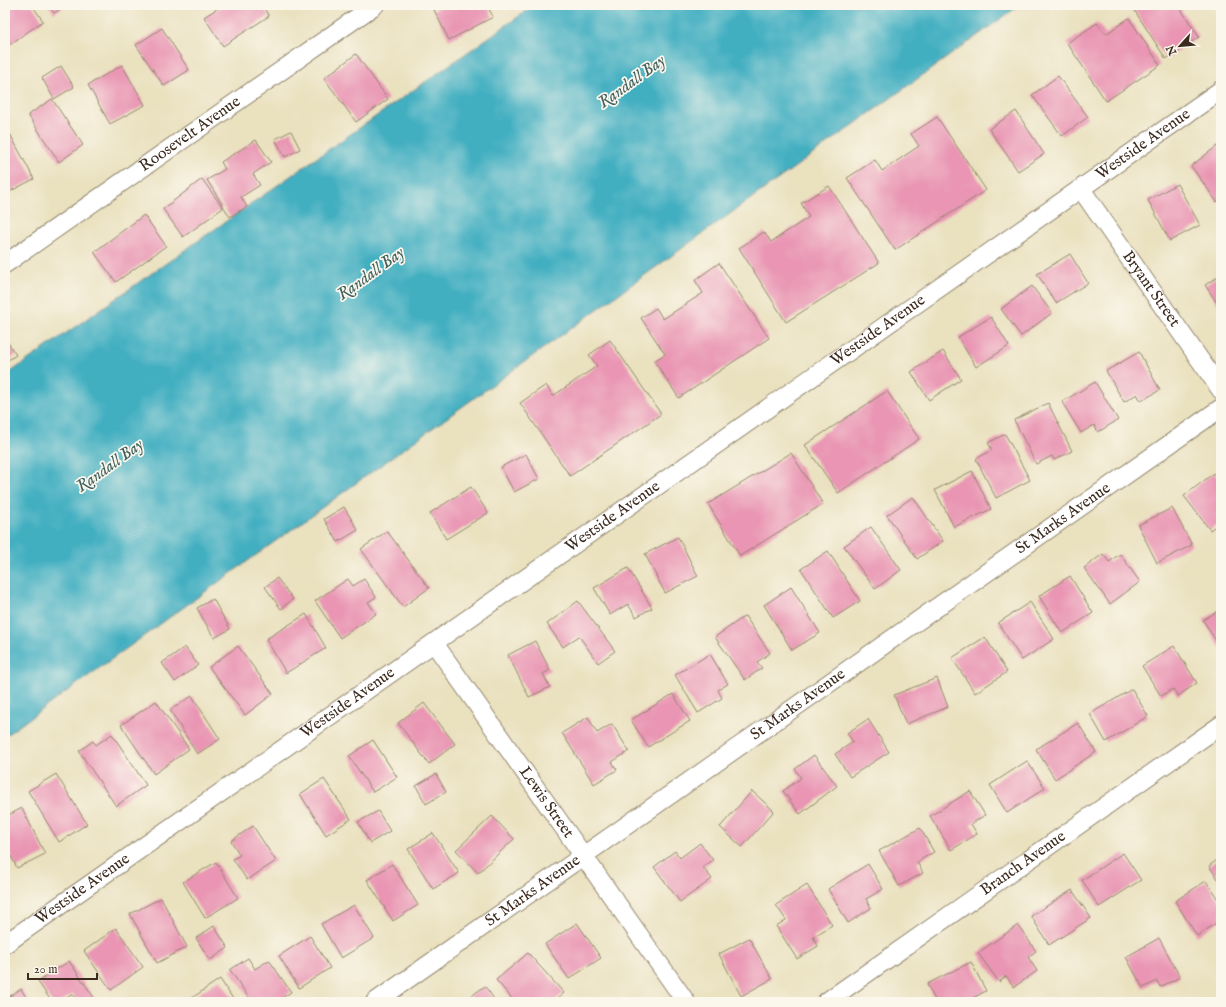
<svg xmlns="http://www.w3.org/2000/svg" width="1226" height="1007" viewBox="0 0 1226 1007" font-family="'IM FELL English',serif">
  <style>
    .water { fill: #43afc1; stroke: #3f6c70 }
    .building { fill: #e995b3 }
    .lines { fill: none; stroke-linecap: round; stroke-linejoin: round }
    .minor-casing { stroke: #92866e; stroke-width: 20 }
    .minor { stroke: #fff; stroke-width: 18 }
    .labels { text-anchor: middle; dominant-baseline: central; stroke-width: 3.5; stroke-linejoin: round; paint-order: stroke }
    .street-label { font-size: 16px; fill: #3b2a1e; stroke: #fbf7ec }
    .water-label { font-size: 17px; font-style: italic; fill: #3e5f5f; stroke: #fbf7ec }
  </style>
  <rect width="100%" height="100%" fill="#fbf7ec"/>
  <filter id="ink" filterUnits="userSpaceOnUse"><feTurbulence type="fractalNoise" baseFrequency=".025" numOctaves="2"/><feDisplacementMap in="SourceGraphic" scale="8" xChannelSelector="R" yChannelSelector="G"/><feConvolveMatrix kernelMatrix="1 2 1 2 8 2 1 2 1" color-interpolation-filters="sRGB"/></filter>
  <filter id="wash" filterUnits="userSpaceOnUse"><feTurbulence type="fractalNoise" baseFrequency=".012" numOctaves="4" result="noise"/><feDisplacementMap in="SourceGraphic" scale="16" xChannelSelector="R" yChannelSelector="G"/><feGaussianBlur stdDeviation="0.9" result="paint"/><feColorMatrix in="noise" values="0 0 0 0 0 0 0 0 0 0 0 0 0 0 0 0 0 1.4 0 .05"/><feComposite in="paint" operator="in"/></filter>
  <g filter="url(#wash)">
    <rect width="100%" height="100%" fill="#eae1bf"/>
    <path class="water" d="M535,5H1020L5,736V376Z"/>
    <g id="blocks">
      <path class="building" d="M5,5H32L43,21L5,48Z
        M48,5H67L54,13Z
        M223,5H262L269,16L223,46L204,17Z
        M444,5H487L493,17L449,40L434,10Z
        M1131,5H1178L1199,37L1166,59Z
        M1129,18L1160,65L1106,101L1067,43L1097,23L1106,34Z
        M162,28L189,70L164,86L136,45Z
        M356,54L388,99L356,122L324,78Z
        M122,65L145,105L110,124L88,85Z
        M61,66L74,87L54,99L42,78Z
        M1058,76L1088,117L1062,136L1032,95Z
        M52,99L83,145L59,162L28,115Z
        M1016,111L1044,154L1018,171L989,129Z
        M937,117L986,190L895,250L847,178L875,160L882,171L919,146L911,134Z
        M291,131L300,149L285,157L275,139Z
        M10,134L34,179L5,194V137Z
        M256,140L271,162L253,174L260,185L241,197L247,207L230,217L207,180L225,169L221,162Z
        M1221,143V199L1217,202L1191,166Z
        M202,179L223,208L183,237L163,209Z
        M1177,184L1200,225L1170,241L1148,200Z
        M829,186L879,263L786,322L739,248L764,232L771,242L809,217L801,203Z
        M144,215L166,246L116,282L94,252Z
        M1070,254L1088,283L1056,303L1037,274Z
        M719,263L769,338L679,398L654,361L665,354L641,318L656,308L663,319L703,293L695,280Z
        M1221,275V309L1205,285Z
        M1032,286L1052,313L1021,336L1001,309Z
        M991,317L1009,346L976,367L958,337Z
        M5,338L16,355L5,362Z
        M610,340L661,414L570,476L520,403L546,385L553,396L597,366L589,355Z
        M943,351L961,379L929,400L911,372Z
        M1139,352L1160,390L1141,401L1137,394L1124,402L1106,371Z
        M1095,382L1118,420L1098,432L1094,425L1081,433L1062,402Z
        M887,391L919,439L838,493L805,445Z
        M1048,403L1072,451L1054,460L1052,456L1036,464L1014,420Z
        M1005,434L1030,480L996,498L976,459L992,450L988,443Z
        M791,453L823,504L740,556L708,504Z
        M526,454L539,479L514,492L501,467Z
        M972,471L991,509L954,527L935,490Z
        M1214,473L1221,482V522L1210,530L1184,496Z
        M471,487L488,513L446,539L430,513Z
        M913,497L943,541L917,559L887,515Z
        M344,507L358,530L338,542L324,519Z
        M1172,508L1192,545L1157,563L1138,525Z
        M871,527L901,570L875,589L844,546Z
        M387,531L429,588L403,607L361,549Z
        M678,537L698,576L665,593L645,554Z
        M828,551L860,601L833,618L801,569Z
        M1103,554L1109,562L1120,554L1140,582L1110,604L1084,568Z
        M628,568L652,608L636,617L628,604L610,615L594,588Z
        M1070,576L1093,613L1062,633L1039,596Z
        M277,578L293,599L281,609L265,587Z
        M348,579L353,586L364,579L376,597L368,602L376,614L340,638L315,601Z
        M791,587L820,633L792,650L764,605Z
        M213,599L230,629L214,638L197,608Z
        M578,601L615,651L598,663L579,636L563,647L547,624Z
        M1030,602L1054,639L1022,660L998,623Z
        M1221,609V649L1203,620Z
        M306,614L326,648L286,673L266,639Z
        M745,616L770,653L757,662L762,668L745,680L715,637Z
        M985,637L1007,672L975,693L952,658Z
        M535,641L550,670L543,674L550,687L529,697L508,655Z
        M238,646L273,694L245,715L209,667Z
        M1174,646L1197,683L1178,696L1173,689L1161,696L1142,666Z
        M185,647L198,665L175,682L162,663Z
        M710,654L728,684L718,690L722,698L698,713L675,675Z
        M937,678L948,707L906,724L894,695Z
        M1132,689L1148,716L1106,742L1090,714Z
        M673,694L690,721L648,747L631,720Z
        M192,696L220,739L197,754L170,710Z
        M156,701L189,749L154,774L121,725Z
        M424,703L455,744L429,764L398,723Z
        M588,717L597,733L612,724L629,751L612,762L617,770L594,784L562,733Z
        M868,719L889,752L850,777L835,754L853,742L847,733Z
        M1078,723L1096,752L1055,779L1036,749Z
        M112,734L146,785L116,806L79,751L93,741L96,745Z
        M373,740L397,777L373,792L349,756Z
        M814,755L837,786L800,814L783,791L801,778L795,769Z
        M1027,761L1045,788L1007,813L990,785Z
        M56,774L87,824L59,842L28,791Z
        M436,774L446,792L426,804L416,786Z
        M324,779L351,819L326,835L300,794Z
        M752,791L774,811L742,847L720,827Z
        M970,791L985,815L971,824L977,834L951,850L930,816Z
        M22,808L45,854L17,868L5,844V817Z
        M378,811L390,831L370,843L358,822Z
        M492,816L514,839L478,873L456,850Z
        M253,826L276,861L247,880L233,859L240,855L231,841Z
        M920,828L934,852L917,862L923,873L899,886L879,851Z
        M433,833L459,873L433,889L408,849Z
        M700,843L713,860L703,867L712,879L680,902L654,867L675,851L680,858Z
        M1123,853L1141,880L1099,907L1082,880Z
        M1221,857V883L1209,866Z
        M216,862L238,898L205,918L183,882Z
        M392,864L418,905L393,921L367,880Z
        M868,864L883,889L866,899L871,908L848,923L828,889Z
        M1206,881L1221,904V920L1197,936L1175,901Z
        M807,885L832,925L813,937L818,946L797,959L776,926L786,920L776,905Z
        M1072,890L1091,918L1049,945L1031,916Z
        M161,898L187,947L157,963L130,914Z
        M354,905L374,938L341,958L321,924Z
        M577,923L601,958L569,979L545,944Z
        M1018,925L1036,951L1028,957L1037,971L1014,987L1006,976L999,982L978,953Z
        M214,926L228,948L210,960L196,938Z
        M116,928L143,967L111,990L84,951Z
        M310,936L330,968L299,988L279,956Z
        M749,938L772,979L741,996L719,954Z
        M1159,938L1180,977L1160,987L1157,981L1143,988L1126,957Z
        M528,953L564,993L553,1002H515L496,980Z
        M248,958L255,969L269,960L291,992L276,1002H252L230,970Z
        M69,961L95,999L90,1002H78L73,994L61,1002H52L38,982Z
        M971,962L986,991L965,1002H936L927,984Z
        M220,979L235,1002H186Z
        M485,986L496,1002H463Z
        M21,989L29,1002H5V999Z"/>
    </g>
  </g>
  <g filter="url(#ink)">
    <use href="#blocks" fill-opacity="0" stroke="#92866e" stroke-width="1"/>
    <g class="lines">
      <defs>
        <g id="minor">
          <path id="s1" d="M1081,189L1221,390"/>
          <path id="s2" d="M5,264L375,5"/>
          <path id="s3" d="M434,643L686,1002"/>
          <path id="s4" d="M5,944L1221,90"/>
          <path id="s5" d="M375,1002L1221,408"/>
          <path id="s6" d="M826,1002L1221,725"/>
        </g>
      </defs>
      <use href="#minor" class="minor-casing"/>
      <use href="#minor" class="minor"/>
    </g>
  </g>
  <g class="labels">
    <g class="street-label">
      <text stroke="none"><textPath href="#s2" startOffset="226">Roosevelt Avenue</textPath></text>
      <text stroke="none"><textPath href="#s4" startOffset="1391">Westside Avenue</textPath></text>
      <text stroke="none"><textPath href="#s1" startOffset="122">Bryant Street</textPath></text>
      <text stroke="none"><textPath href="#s4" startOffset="1067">Westside Avenue</textPath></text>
      <text stroke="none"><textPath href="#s4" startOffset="743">Westside Avenue</textPath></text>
      <text stroke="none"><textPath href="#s5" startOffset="841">St Marks Avenue</textPath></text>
      <text stroke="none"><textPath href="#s4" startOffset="419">Westside Avenue</textPath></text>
      <text stroke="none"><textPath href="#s5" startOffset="517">St Marks Avenue</textPath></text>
      <text stroke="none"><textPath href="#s3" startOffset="195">Lewis Street</textPath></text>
      <text stroke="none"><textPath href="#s6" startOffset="241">Branch Avenue</textPath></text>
      <text stroke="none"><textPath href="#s4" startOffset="95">Westside Avenue</textPath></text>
      <text stroke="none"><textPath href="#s5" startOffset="193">St Marks Avenue</textPath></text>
    </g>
    <g class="water-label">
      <text transform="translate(632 82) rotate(-36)">Randall Bay</text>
      <text transform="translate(371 274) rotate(-36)">Randall Bay</text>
      <text transform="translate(110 466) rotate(-36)">Randall Bay</text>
    </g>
  </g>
  <rect width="1226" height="1007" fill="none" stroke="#fbf7ec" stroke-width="20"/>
  <g transform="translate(1180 46) rotate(243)" stroke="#fbf7ec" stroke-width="3" paint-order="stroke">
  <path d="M0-3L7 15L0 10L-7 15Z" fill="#3b2a1e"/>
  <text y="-6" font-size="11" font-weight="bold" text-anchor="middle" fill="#3b2a1e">N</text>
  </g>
  <path d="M28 973v6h69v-6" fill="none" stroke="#3b2a1e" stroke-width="2"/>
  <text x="34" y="973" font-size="12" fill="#3b2a1e" stroke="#fbf7ec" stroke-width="3" paint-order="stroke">20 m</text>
</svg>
